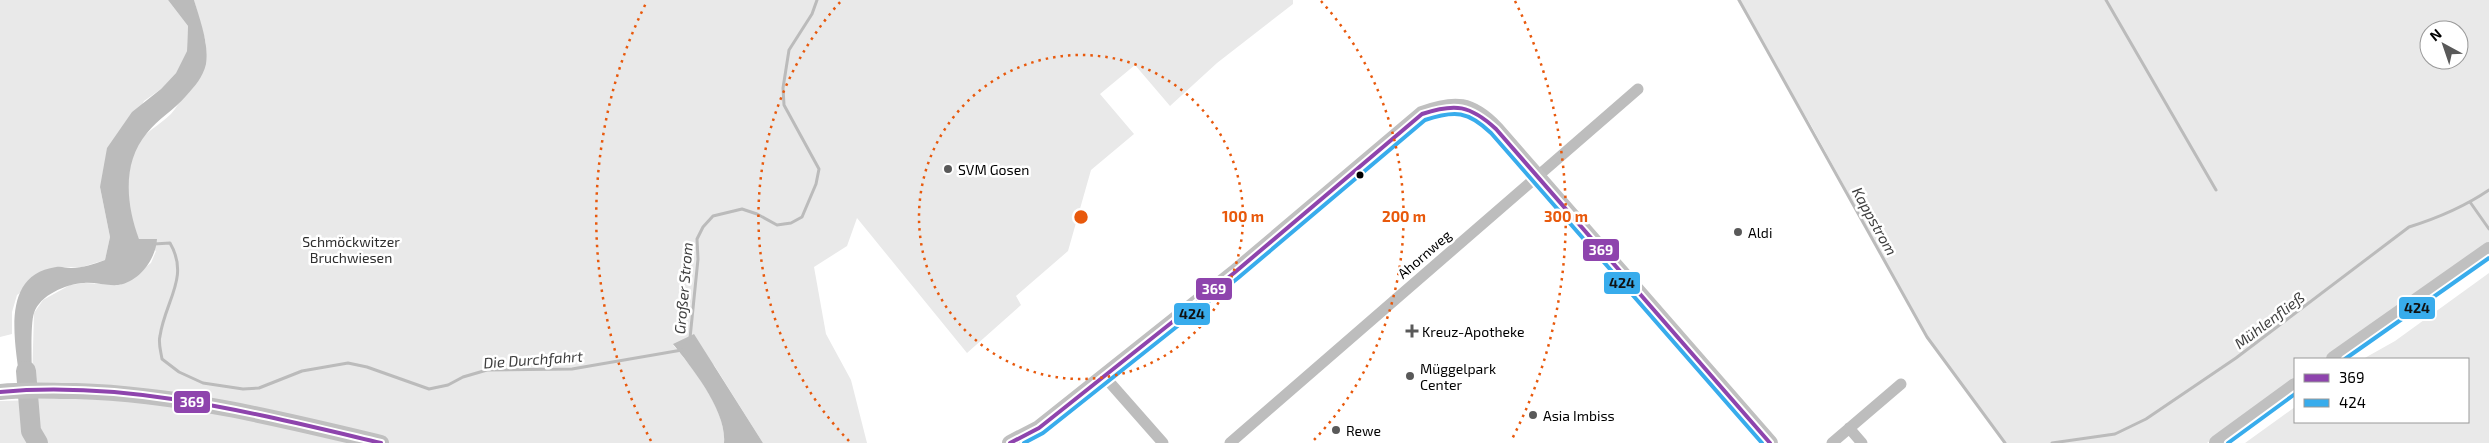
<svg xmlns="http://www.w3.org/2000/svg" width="2489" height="443" viewBox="0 0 2489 443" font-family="'Exo 2',sans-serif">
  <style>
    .green { fill: #e9e9e9; fill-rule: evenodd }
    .water { fill: #bbb }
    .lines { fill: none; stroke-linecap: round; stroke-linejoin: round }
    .stream { stroke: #bbb; stroke-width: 3 }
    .river { stroke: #bbb; stroke-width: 20 }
    .minor { stroke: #bdbdbd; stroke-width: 11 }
    .secondary { stroke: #c0c0c0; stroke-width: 16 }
    .bus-1-casing { stroke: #fff; stroke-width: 8 }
    .bus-2-casing { stroke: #fff; stroke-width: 8 }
    .bus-1 { stroke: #8e44ad; stroke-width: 4 }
    .bus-2 { stroke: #38acec; stroke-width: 4 }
    .ring { fill: none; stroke: #e8590c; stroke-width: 2.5; stroke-dasharray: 2.5 5 }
    .poi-dot { fill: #595959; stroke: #fff; stroke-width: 2 }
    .bus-dot { fill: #000; stroke: #fff; stroke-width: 2 }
    .labels { text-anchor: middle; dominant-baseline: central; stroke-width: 5; stroke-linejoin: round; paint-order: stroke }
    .poi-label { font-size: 14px; fill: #000; stroke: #fff; text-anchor: start }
    .park-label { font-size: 14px; fill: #2e2e2e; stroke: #fff }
    .street-label { font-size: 14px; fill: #000; stroke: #fff }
    .water-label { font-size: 15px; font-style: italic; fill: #3f3f3f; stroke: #fff }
    .centre { fill: #e8590c; stroke: #fff; stroke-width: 2.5 }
    .ring-label { font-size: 15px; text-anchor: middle; font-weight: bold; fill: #e8590c; stroke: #fff; stroke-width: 5; stroke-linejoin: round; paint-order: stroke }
    .line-badge { stroke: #fff; stroke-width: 2 }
    .badge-label { font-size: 14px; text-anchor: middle; font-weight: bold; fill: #fff }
    .pale-badge-label { font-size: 14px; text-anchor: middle; font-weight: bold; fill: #111 }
  </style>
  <rect width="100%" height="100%" fill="#fff"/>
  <path class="green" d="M0,0H168L188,26L187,51L176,73L161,89L144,101L100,187L110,237L105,260L82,267H56L17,295L12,312V334L0,337Z
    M194,0H1293V4L1217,63L1170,106L1135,65L1100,94L1134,134L1091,170L1068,251L1016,296L1021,305L967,353L857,218L847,246L814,267L826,334L851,380L867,443H763L714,365L673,345C693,368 727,411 724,443H0V401L37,400L32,382L34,313L43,300L70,285L85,283L120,285L151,263L156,251C151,247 141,243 138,237C125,213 124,168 138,144C147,129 165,123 175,109C185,96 198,60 206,43Z
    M1737,0H2489V242L2325,359H2295V380L2207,443H2005L1927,337L1812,127ZM2429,30H2459V60H2429Z
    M2489,273V443H2245L2295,407V422H2468V359H2363L2395,341Z"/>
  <path class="water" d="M168,0H194C200,20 209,43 206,64C203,77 195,86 186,96C174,110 158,119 147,133C122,162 126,205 139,239H157C156,258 140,282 118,285C107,286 95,282 84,283C66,284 40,295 34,313C30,324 32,368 32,382H20C15,341 0,275 56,267C61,266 66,268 71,268C83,268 94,264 105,260L110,237L100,187L107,148L132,112L161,89L176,73L187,51L188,26Z
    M694,334L763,443H724C727,411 692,368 673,344Z"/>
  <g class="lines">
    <path class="stream" d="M1739,0L1927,337L2005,443
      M2106,0L2216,190
      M2470,202L2489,229
      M154,244L170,243C190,277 165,301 160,336C158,343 161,352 162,359L179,372L203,383L243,389L259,388L302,371L348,363L367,367L429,389L448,385L463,377L487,370L572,369L682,350
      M690,338L698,259L697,239L703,227L713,216L742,209L757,214L777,225L791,223L802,217L816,184L819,169L784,105L783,88L789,50L812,14L817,0
      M2052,443L2115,434L2146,419L2236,358L2409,227C2438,218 2464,207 2489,190"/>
    <path class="river" d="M26,371L31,431L38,443"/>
    <path class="minor" d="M1104,376L1163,443
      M1849,428L1862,443
      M1230,443L1638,89
      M1832,443L1901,384"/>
    <path class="secondary" d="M2334,359L2489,250
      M0,392C25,389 51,391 76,391C179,394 281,419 381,443
      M1010,443L1039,428L1234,273L1422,114C1455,102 1471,103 1496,129L1770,443
      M2217,443L2295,386"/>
    <defs>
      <path id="bus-1" d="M0,392C128,380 258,414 381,443
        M1010,443L1039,428L1234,273L1422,114C1455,103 1470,105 1496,129L1770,443"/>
      <path id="bus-2" d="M2345,359L2489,258
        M1024,443L1043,433L1238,278L1425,120C1455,110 1468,111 1491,133L1762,443
        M2228,443L2295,394"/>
    </defs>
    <use href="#bus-1" class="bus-1-casing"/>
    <use href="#bus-2" class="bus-2-casing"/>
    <use href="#bus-1" class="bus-1"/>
    <use href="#bus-2" class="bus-2"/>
  </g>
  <g class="ring">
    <circle cx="1081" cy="217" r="162"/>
    <path d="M849 441A323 323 0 0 1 841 1M1321 1A323 323 0 0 1 1313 441"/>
    <path d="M651 441A485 485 0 0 1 647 1M1515 1A485 485 0 0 1 1511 441"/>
  </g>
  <g class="poi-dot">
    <circle cx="948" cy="169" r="5"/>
    <circle cx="1738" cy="232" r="5"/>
    <path d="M1409.5 323.5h5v5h5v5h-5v5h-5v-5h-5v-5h5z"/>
    <circle cx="1410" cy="376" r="5"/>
    <circle cx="1533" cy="415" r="5"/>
    <circle cx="1336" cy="430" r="5"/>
  </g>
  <circle class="bus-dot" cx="1360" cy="175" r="4.5"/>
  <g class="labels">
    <g class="poi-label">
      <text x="958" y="169">SVM Gosen</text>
      <text x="1748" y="232">Aldi</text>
      <text x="1422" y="331">Kreuz-Apotheke</text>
      <text x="1420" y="368">Müggelpark<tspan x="1420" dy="16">Center</tspan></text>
      <text x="1543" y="415">Asia Imbiss</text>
      <text x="1346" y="430">Rewe</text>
    </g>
    <g class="park-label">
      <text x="351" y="241">Schmöckwitzer<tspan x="351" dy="16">Bruchwiesen</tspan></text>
    </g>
    <g class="street-label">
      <text transform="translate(1424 254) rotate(-41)">Ahornweg</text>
    </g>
    <g class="water-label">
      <text transform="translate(1875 221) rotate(61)">Kappstrom</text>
      <text transform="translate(683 288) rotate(-85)">Großer Strom</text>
      <text transform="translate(2269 320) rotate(-37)">Mühlenfließ</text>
      <text transform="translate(533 359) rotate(-4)">Die Durchfahrt</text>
    </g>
  </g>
  <circle cx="1081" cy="217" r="8" class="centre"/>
  <g class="ring-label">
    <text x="1243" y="222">100 m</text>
    <text x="1404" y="222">200 m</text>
    <text x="1566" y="222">300 m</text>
  </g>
  <g class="line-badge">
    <rect x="1582" y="238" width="38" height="24" rx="5" fill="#8e44ad"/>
    <rect x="1603" y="271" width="38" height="24" rx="5" fill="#38acec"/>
    <rect x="1195" y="277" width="38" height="24" rx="5" fill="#8e44ad"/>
    <rect x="2398" y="296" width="38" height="24" rx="5" fill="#38acec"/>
    <rect x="1173" y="302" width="38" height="24" rx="5" fill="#38acec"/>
    <rect x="173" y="390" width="38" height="24" rx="5" fill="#8e44ad"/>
  </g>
  <g class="badge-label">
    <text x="1601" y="255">369</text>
    <text x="1214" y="294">369</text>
    <text x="192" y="407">369</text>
  </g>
  <g class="pale-badge-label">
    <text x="1622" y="288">424</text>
    <text x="2417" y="313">424</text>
    <text x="1192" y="319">424</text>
  </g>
  <rect x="2294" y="358" width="175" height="65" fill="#ffffff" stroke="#999999"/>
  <rect x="2304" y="374" width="25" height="8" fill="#8e44ad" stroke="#999999"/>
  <text x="2339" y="383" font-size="15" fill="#000000">369</text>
  <rect x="2304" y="399" width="25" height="8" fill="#38acec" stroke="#999999"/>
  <text x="2339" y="408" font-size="15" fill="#000000">424</text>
  <g transform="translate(2444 45) rotate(320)"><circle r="24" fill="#ffffff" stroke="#999999"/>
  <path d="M0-4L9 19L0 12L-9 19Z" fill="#595959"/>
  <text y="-8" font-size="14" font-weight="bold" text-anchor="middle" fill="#000000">N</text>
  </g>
</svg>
